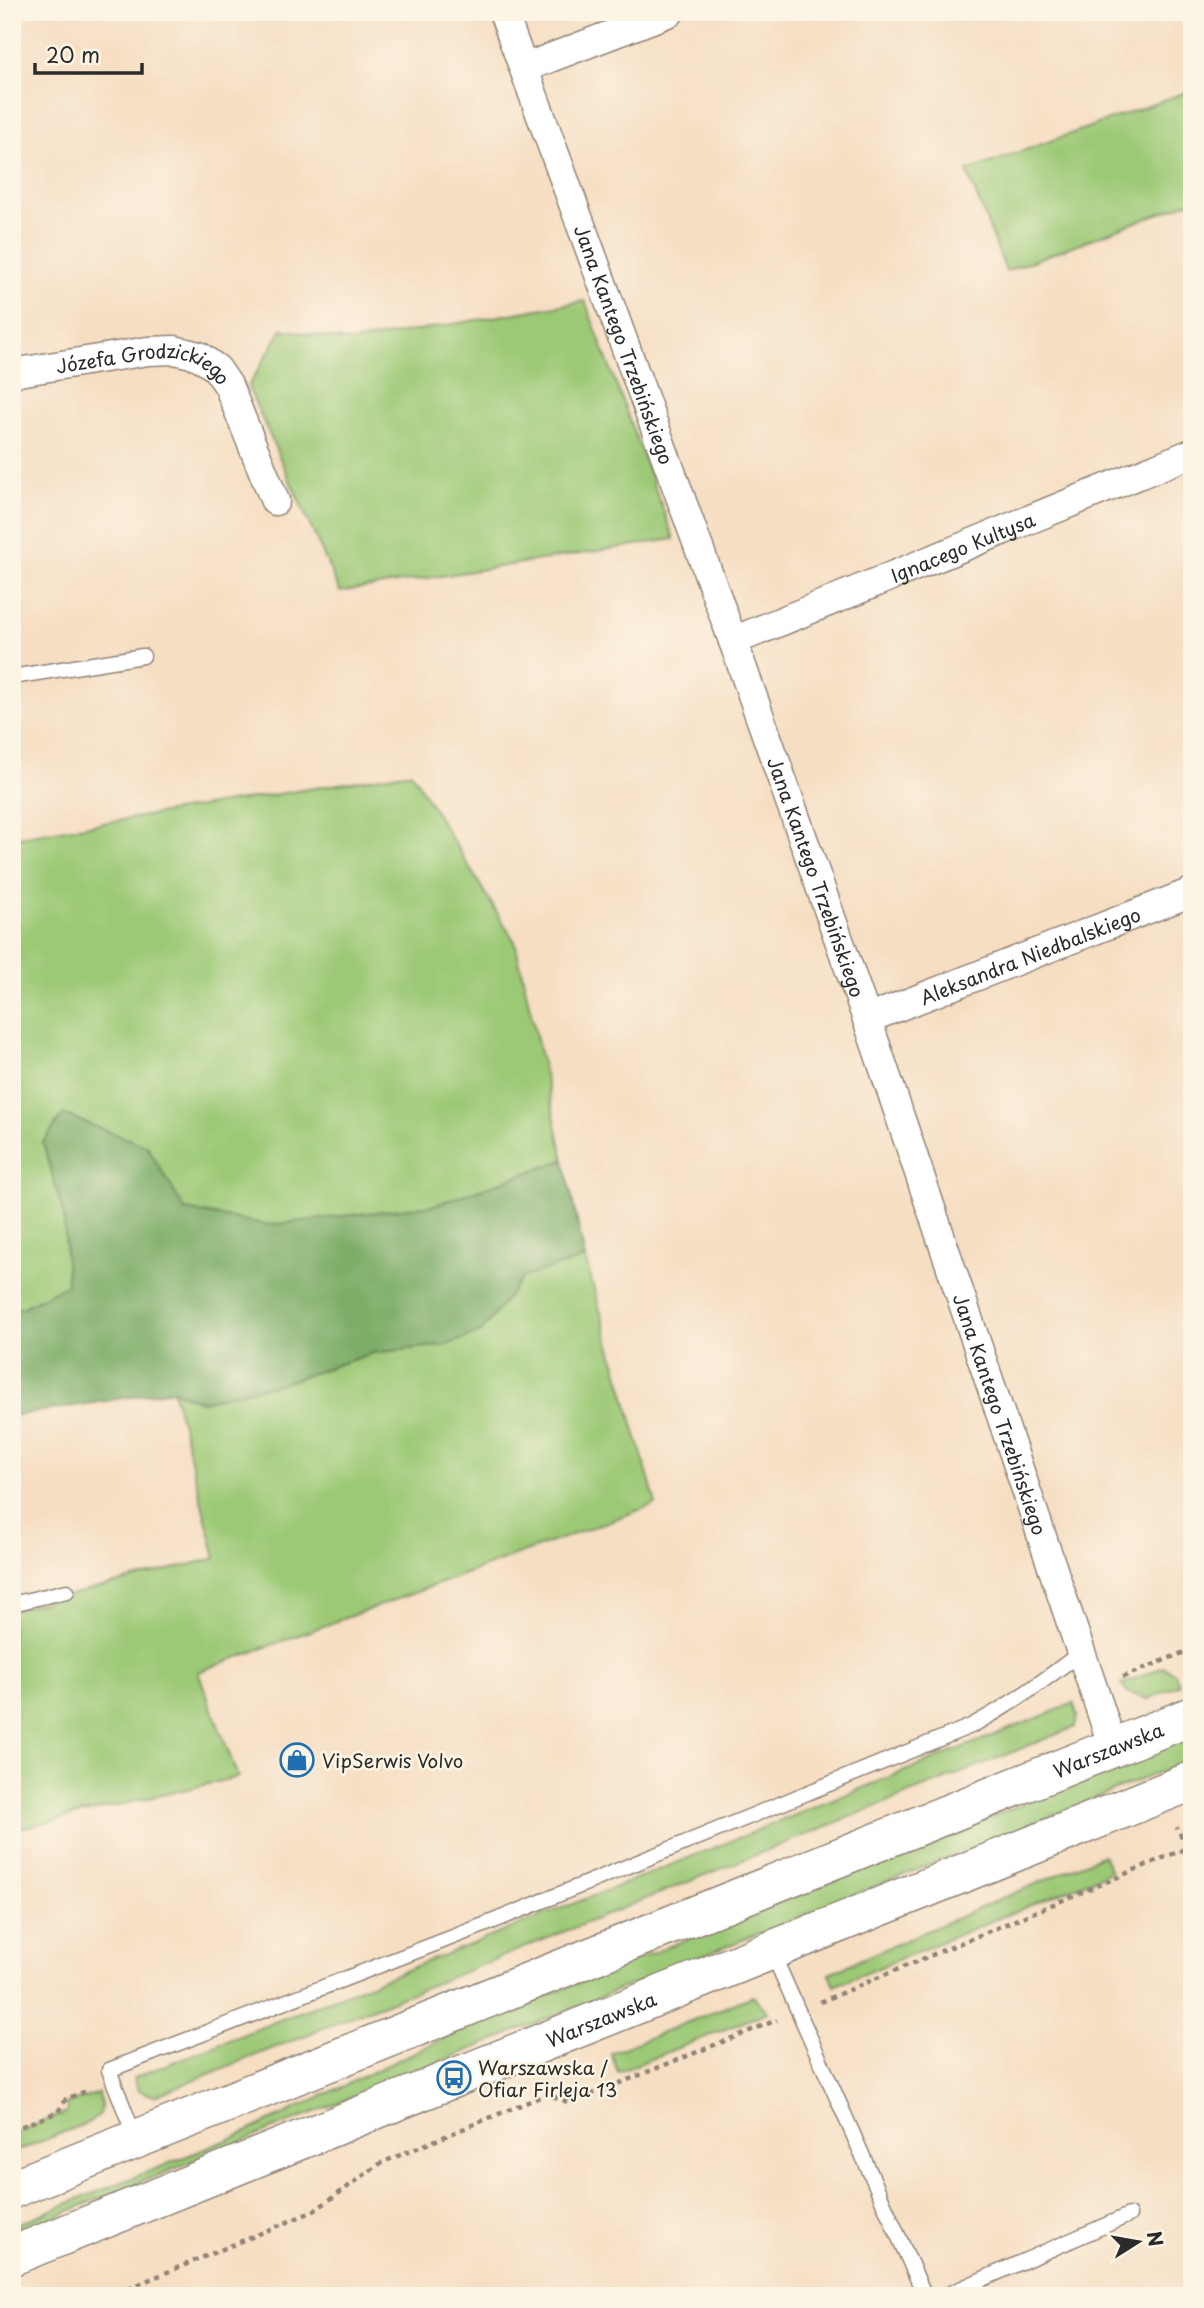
<svg xmlns="http://www.w3.org/2000/svg" width="1204" height="2308" viewBox="0 0 1204 2308" font-family="'Playpen Sans',sans-serif">
  <style>
    .green { fill: #9cc976; stroke: #647a50; stroke-width: 2 }
    .forest { fill: #7dad67; stroke: #546c49; stroke-width: 2 }
    .lines { fill: none; stroke-linecap: round; stroke-linejoin: round }
    .lane-casing { stroke: #908477; stroke-width: 17 }
    .street-casing { stroke: #908477; stroke-width: 31 }
    .primary-casing { stroke: #908477; stroke-width: 41 }
    .path { stroke: #908477; stroke-width: 4.5; stroke-dasharray: 5 5; stroke-linecap: butt }
    .lane { stroke: #fff; stroke-width: 14 }
    .street { stroke: #fff; stroke-width: 28 }
    .primary { stroke: #fff; stroke-width: 38 }
    .labels { text-anchor: middle; dominant-baseline: central; stroke-width: 5; stroke-linejoin: round; paint-order: stroke }
    .street-label { font-size: 19px; fill: #2b2b2b; stroke: #fcf5e5 }
    .poi-label { font-size: 19px; fill: #2b2b2b; stroke: #fcf5e5; text-anchor: start }
  </style>
  <rect width="100%" height="100%" fill="#fcf5e5"/>
  <filter id="ink" filterUnits="userSpaceOnUse"><feTurbulence type="fractalNoise" baseFrequency=".0143" numOctaves="2"/><feDisplacementMap in="SourceGraphic" scale="14" xChannelSelector="R" yChannelSelector="G"/><feConvolveMatrix kernelMatrix="1 2 1 2 8 2 1 2 1" color-interpolation-filters="sRGB"/></filter>
  <filter id="wash" filterUnits="userSpaceOnUse"><feTurbulence type="fractalNoise" baseFrequency=".00686" numOctaves="4" result="noise"/><feDisplacementMap in="SourceGraphic" scale="28" xChannelSelector="R" yChannelSelector="G"/><feGaussianBlur stdDeviation="1.57" result="paint"/><feColorMatrix in="noise" values="0 0 0 0 0 0 0 0 0 0 0 0 0 0 0 0 0 1.4 0 .05"/><feComposite in="paint" operator="in"/></filter>
  <g filter="url(#wash)">
    <rect width="100%" height="100%" fill="#f6dec3"/>
    <path class="green" d="M1192,90V201L1006,271L967,171Z
      M585,301L674,539L340,592L248,387L282,329L351,342Z
      M411,772L515,942L564,1160L435,1205L270,1225L184,1210L147,1146L43,1143L64,1215L67,1285L24,1307L12,1309V838Z
      M585,1258L656,1504L198,1672L238,1777L12,1830V1610L216,1558L173,1390L201,1401L286,1382L372,1353L446,1345L481,1332L523,1277Z
      M1163,1667L1175,1673L1179,1685L1148,1699L1128,1693L1121,1684Z
      M1074,1703L1077,1717L1075,1727L154,2096L138,2090L133,2078L676,1863Z
      M1192,1736V1759L12,2234V2226L240,2135L466,2028Z
      M1103,1855L1111,1872L834,1986L829,1973Z
      M753,1996L768,2012L618,2072L611,2053Z
      M99,2093L101,2105L100,2114L89,2122L12,2153V2134L67,2112L66,2104Z"/>
    <path class="forest" d="M63,1114L147,1146L185,1210L270,1225L434,1205L564,1160L585,1258L523,1277L481,1332L446,1345L372,1353L286,1382L201,1401L173,1390L12,1416V1309L24,1307L67,1285L64,1215L43,1143Z"/>
  </g>
  <g filter="url(#ink)">
    <g class="lines">
      <defs>
        <path id="lane" d="M12,677L143,656
          M12,1604L67,1591
          M772,1952L925,2296
          M135,2137L109,2070L484,1925L971,1726C1011,1705 1045,1680 1081,1652
          M944,2296L1129,2215"/>
        <g id="street">
          <path id="s1" d="M503,12L733,641L867,1019L1113,1747"/>
          <path d="M524,68L670,12"/>
          <path id="s2" d="M12,373L148,351L175,350L199,356L217,369L228,385L275,501"/>
          <path id="s3" d="M733,641L1192,453"/>
          <path id="s4" d="M867,1019L1192,892"/>
        </g>
        <g id="primary">
          <path id="s5" d="M12,2189L1192,1716"/>
          <path id="s6" d="M12,2256L1192,1781"/>
        </g>
      </defs>
      <use href="#lane" class="lane-casing"/>
      <use href="#street" class="street-casing"/>
      <use href="#primary" class="primary-casing"/>
      <path class="path" d="M1123,1677L1192,1649
        M820,2002L1187,1848L1177,1827
        M12,2130L58,2112L66,2099L89,2090
        M110,2296L314,2211L381,2163L547,2094L570,2103L777,2020"/>
      <use href="#lane" class="lane"/>
      <use href="#street" class="street"/>
      <use href="#primary" class="primary"/>
    </g>
  </g>
  <defs>
    <symbol id="shop-ring" viewBox="-11 -11 22 22"><circle r="9.5" fill="#fcf5e5" stroke="#1f6fb2" stroke-width="1.5"/><path d="M-5-2.5h2.3a2.7 3.5 0 0 1 5.4 0H5L5.5 6h-11ZM-1.5-2.5h3a1.5 2.3 0 0 0-3 0Z" fill="#1f6fb2"/></symbol>
    <symbol id="bus-ring" viewBox="-11 -11 22 22"><circle r="9.5" fill="#fcf5e5" stroke="#1f6fb2" stroke-width="1.5"/><path d="M-5-6H5V4H4V6H2V4H-2V6H-4V4H-5ZM-3.5-4V0h7V-4ZM-3.5 1.2v1.5H-2V1.2ZM2 1.2v1.5H3.5V1.2Z" fill="#1f6fb2"/></symbol>
  </defs>
  <g fill-rule="evenodd">
    <use href="#shop-ring" x="278" y="1741" width="38" height="38"/>
    <use href="#bus-ring" x="435" y="2059" width="38" height="38"/>
  </g>
  <g class="labels">
    <g class="street-label">
      <text stroke="none"><textPath href="#s1" startOffset="354">Jana Kantego Trzebińskiego</textPath></text>
      <text stroke="none"><textPath href="#s2" startOffset="136">Józefa Grodzickiego</textPath></text>
      <text stroke="none"><textPath href="#s3" startOffset="248">Ignacego Kultysa</textPath></text>
      <text stroke="none"><textPath href="#s1" startOffset="920">Jana Kantego Trzebińskiego</textPath></text>
      <text stroke="none"><textPath href="#s4" startOffset="175">Aleksandra Niedbalskiego</textPath></text>
      <text stroke="none"><textPath href="#s1" startOffset="1488">Jana Kantego Trzebińskiego</textPath></text>
      <text stroke="none"><textPath href="#s5" startOffset="1181">Warszawska</textPath></text>
      <text stroke="none"><textPath href="#s6" startOffset="635">Warszawska</textPath></text>
    </g>
    <g class="poi-label">
      <text x="322" y="1760">VipSerwis Volvo</text>
      <text x="478" y="2067">Warszawska /<tspan x="478" dy="22">Ofiar Firleja 13</tspan></text>
    </g>
  </g>
  <rect width="1204" height="2308" fill="none" stroke="#fcf5e5" stroke-width="42"/>
  <g transform="translate(1138 2242) rotate(79)" stroke="#fcf5e5" stroke-width="5" paint-order="stroke">
  <path d="M0-5L12 26L0 18L-12 26Z" fill="#2b2b2b"/>
  <text y="-10" font-size="19" font-weight="bold" text-anchor="middle" fill="#2b2b2b">N</text>
  </g>
  <path d="M35 63v10h107v-10" fill="none" stroke="#2b2b2b" stroke-width="3.5"/>
  <text x="46" y="63" font-size="21" fill="#2b2b2b" stroke="#fcf5e5" stroke-width="5" paint-order="stroke">20 m</text>
</svg>
